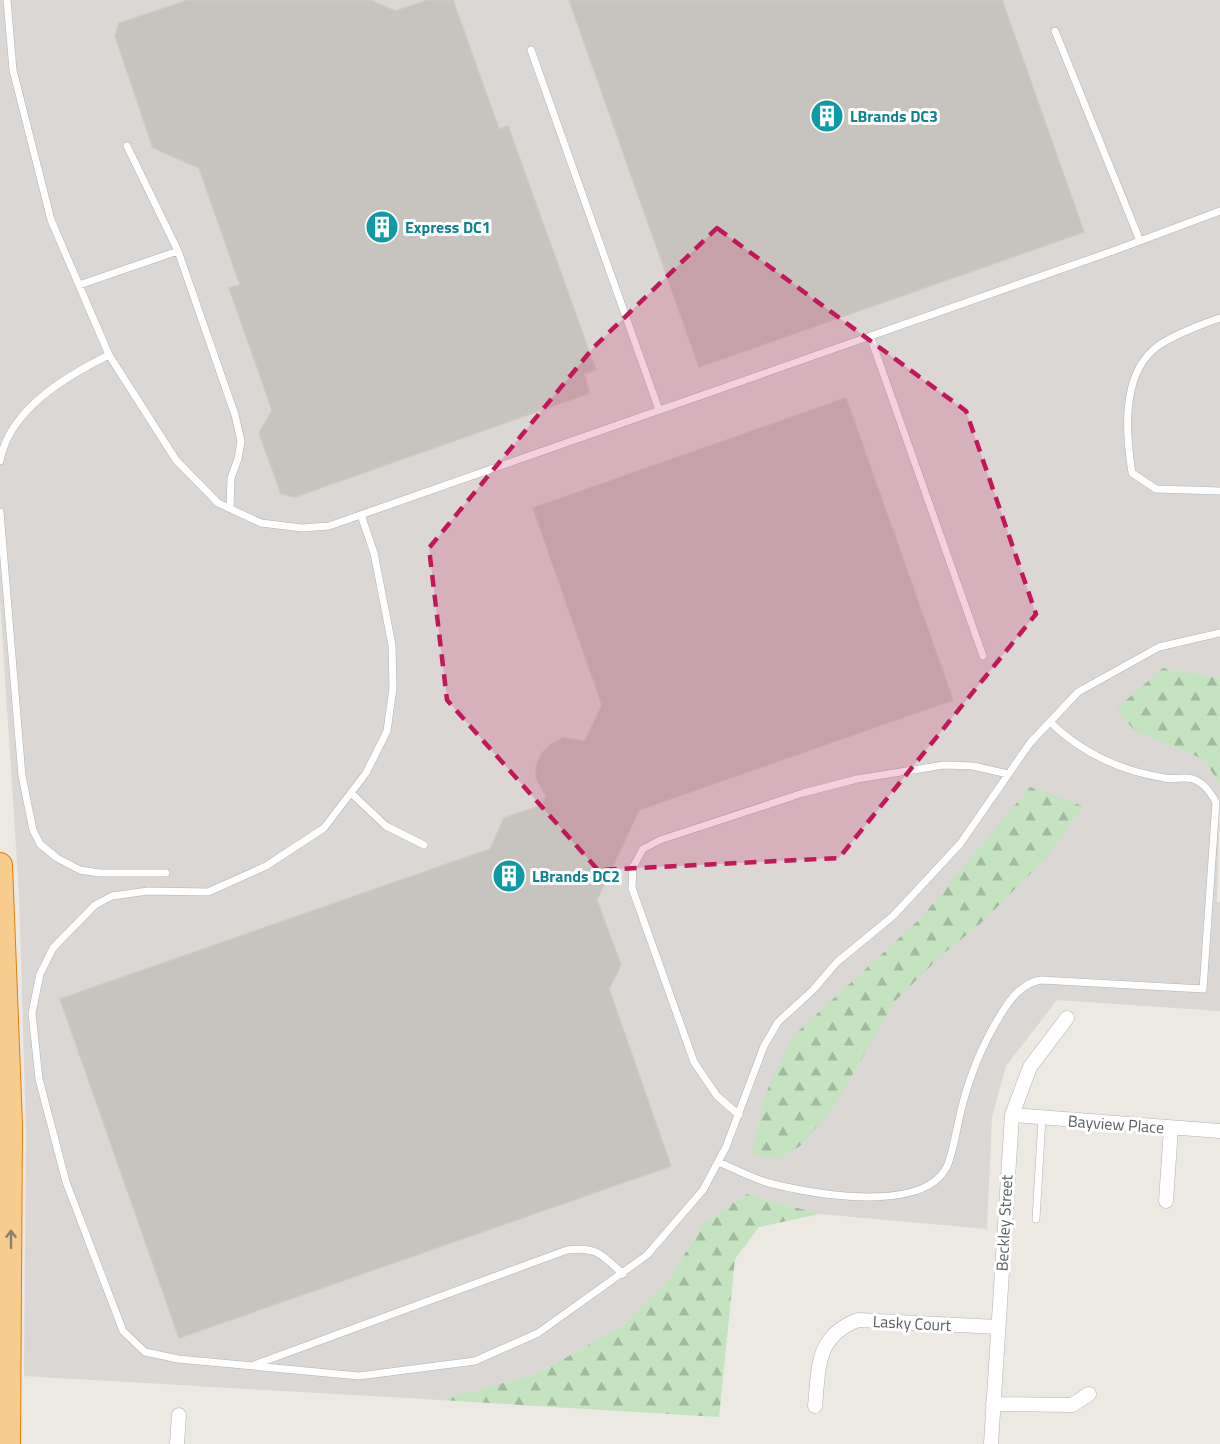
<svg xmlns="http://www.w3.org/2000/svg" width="1220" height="1444" viewBox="0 0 1220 1444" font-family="'Titillium Web',sans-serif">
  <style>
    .industrial { fill: #dbd7d4 }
    .forest { fill: url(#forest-firs) }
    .building { fill: #c7c3be; stroke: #d1c9c0; stroke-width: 1.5 }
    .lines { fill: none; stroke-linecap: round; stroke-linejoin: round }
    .lane-casing { stroke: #afb3b7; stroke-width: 8 }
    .street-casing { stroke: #afb3b7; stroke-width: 15 }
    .highway-casing { stroke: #e47e0a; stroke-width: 26 }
    .lane { stroke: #fff; stroke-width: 7 }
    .street { stroke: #fff; stroke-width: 14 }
    .highway { stroke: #f8cc8d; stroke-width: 24 }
    .oneway { stroke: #89806f }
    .marked { fill: #c2185b; fill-opacity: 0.2; stroke: #c2185b; stroke-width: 4.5; stroke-dasharray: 12 8; stroke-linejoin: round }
    .labels { text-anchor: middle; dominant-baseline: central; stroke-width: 6; stroke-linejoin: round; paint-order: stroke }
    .culture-label { font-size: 16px; font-weight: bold; fill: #0d838f; stroke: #fff; text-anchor: start }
    .street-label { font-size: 16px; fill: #5a5f62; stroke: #fff }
  </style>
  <defs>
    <pattern id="forest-firs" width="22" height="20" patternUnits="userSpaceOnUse" patternTransform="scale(1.5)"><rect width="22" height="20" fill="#c4e3bf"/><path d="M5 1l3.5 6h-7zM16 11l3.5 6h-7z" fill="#a2bb9f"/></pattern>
  </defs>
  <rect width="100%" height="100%" fill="#ece8e2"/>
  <path class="industrial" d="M0,0H1220V678L1163,668L1136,732L1203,759L1220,784L1217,902H1220V1011L1057,1000L1006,1066L992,1117L987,1229L820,1214L746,1194L704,1223L667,1282L623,1325L539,1373L440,1400L24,1376L26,1131L19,894L0,600Z"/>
  <path class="forest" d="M1163,668L1220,678V784L1203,759L1136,732L1116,709Z
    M1030,787L1083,806L1048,856L980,924L944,953L895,1001L832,1110L800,1146L778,1159L752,1154L765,1095L793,1036L922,917Z
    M746,1194L820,1214L759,1227L735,1259L719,1417L440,1400L539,1373L623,1325L667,1282L704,1223Z"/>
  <path class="building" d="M188,0H371L395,11L428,0H453L499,129L508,126L596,370L584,374L590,393L295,497L281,494L259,433L272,410L229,288L240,285L199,168L153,148L115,36L119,23Z
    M569,0H1002L1084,232L699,367Z
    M846,398L953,700L639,810L597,900L621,965L609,989L671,1166L179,1338L60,999L490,849L504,818L542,805L546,796L536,778V767L541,754L551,744L563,738L585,741L602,705L533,508Z"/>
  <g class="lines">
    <defs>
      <path id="lane" d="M7,0L13,70L51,220L109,355L176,460L218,503L261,523L302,528L329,526L1113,251L1220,211
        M1055,31L1140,241
        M531,50L659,410
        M127,146L178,251L235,415L241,441L238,459L231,478L230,508
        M79,285L178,251
        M1220,318C1204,323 1164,339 1153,350C1121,379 1126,435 1132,473L1156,489L1220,491
        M870,336L983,656
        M0,461C9,410 66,376 109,355
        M0,512L22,776L33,830L40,844L57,858L80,870L99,873H166
        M361,515L374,553L392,645L393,688L387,731L366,773L324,828L266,866L208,892L148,891L112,896L95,905L53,948L40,974L32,1013L39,1079L66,1182L123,1331L145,1352L178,1359L359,1376L475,1361L538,1333L647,1255L703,1190L726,1147L764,1046L778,1022L813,990L837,962L893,916L960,844L1030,743L1078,692L1159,647L1220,633
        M351,793L386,826L424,845
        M739,1115L717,1096L694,1062L632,888L633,867L643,849L660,840L803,793L857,779L944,765L973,766L1008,774
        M718,1162C736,1169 755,1180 773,1184C814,1194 927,1215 948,1164C954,1148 956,1131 960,1115C968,1079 982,1045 1001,1014C1011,998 1022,983 1041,980L1203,989L1216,802C1210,792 1204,783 1193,779C1185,776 1174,780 1165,778C1120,771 1082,753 1050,722
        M1036,1219L1042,1118
        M254,1365L567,1250C597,1246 602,1255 623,1274"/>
      <path id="street" d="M1012,1115L1220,1131
        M1166,1201L1171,1128
        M993,1404L1072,1405L1089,1394
        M815,1406C819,1366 816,1336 858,1320L998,1327
        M177,1444L179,1415
        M991,1444L1012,1115L1030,1067L1067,1018"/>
      <path id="highway" d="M0,865L10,1124L8,1444"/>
    </defs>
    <use href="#lane" class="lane-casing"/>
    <use href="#street" class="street-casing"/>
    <use href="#highway" class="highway-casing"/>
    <use href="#lane" class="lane"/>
    <use href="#street" class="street"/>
    <use href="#highway" class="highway"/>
  </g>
  <defs><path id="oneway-shaft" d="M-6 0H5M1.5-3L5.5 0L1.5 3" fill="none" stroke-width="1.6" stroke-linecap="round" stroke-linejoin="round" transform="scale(1.5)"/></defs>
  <use class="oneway" href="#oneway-shaft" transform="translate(11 1239) rotate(-90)"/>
  <path class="marked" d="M717,228L966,411L1036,614L839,858L598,870L447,700L429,548L594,347Z"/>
  <defs>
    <symbol id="building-disc" viewBox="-11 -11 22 22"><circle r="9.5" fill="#0f9aa8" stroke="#fff"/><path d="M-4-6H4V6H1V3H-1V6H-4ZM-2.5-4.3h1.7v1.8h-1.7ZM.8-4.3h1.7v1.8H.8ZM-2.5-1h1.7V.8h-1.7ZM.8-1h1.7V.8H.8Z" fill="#fff"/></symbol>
  </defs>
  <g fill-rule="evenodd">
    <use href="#building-disc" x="808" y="97" width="38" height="38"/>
    <use href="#building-disc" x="363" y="208" width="38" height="38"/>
    <use href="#building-disc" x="490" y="857" width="38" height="38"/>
  </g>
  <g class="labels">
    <g class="culture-label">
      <text x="850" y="116">LBrands DC3</text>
      <text x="405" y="227">Express DC1</text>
      <text x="532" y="876">LBrands DC2</text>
    </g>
    <g class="street-label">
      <text transform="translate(1116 1124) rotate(4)">Bayview Place</text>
      <text transform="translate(1004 1223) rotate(-87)">Beckley Street</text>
      <text transform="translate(912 1323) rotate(3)">Lasky Court</text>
    </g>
  </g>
</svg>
